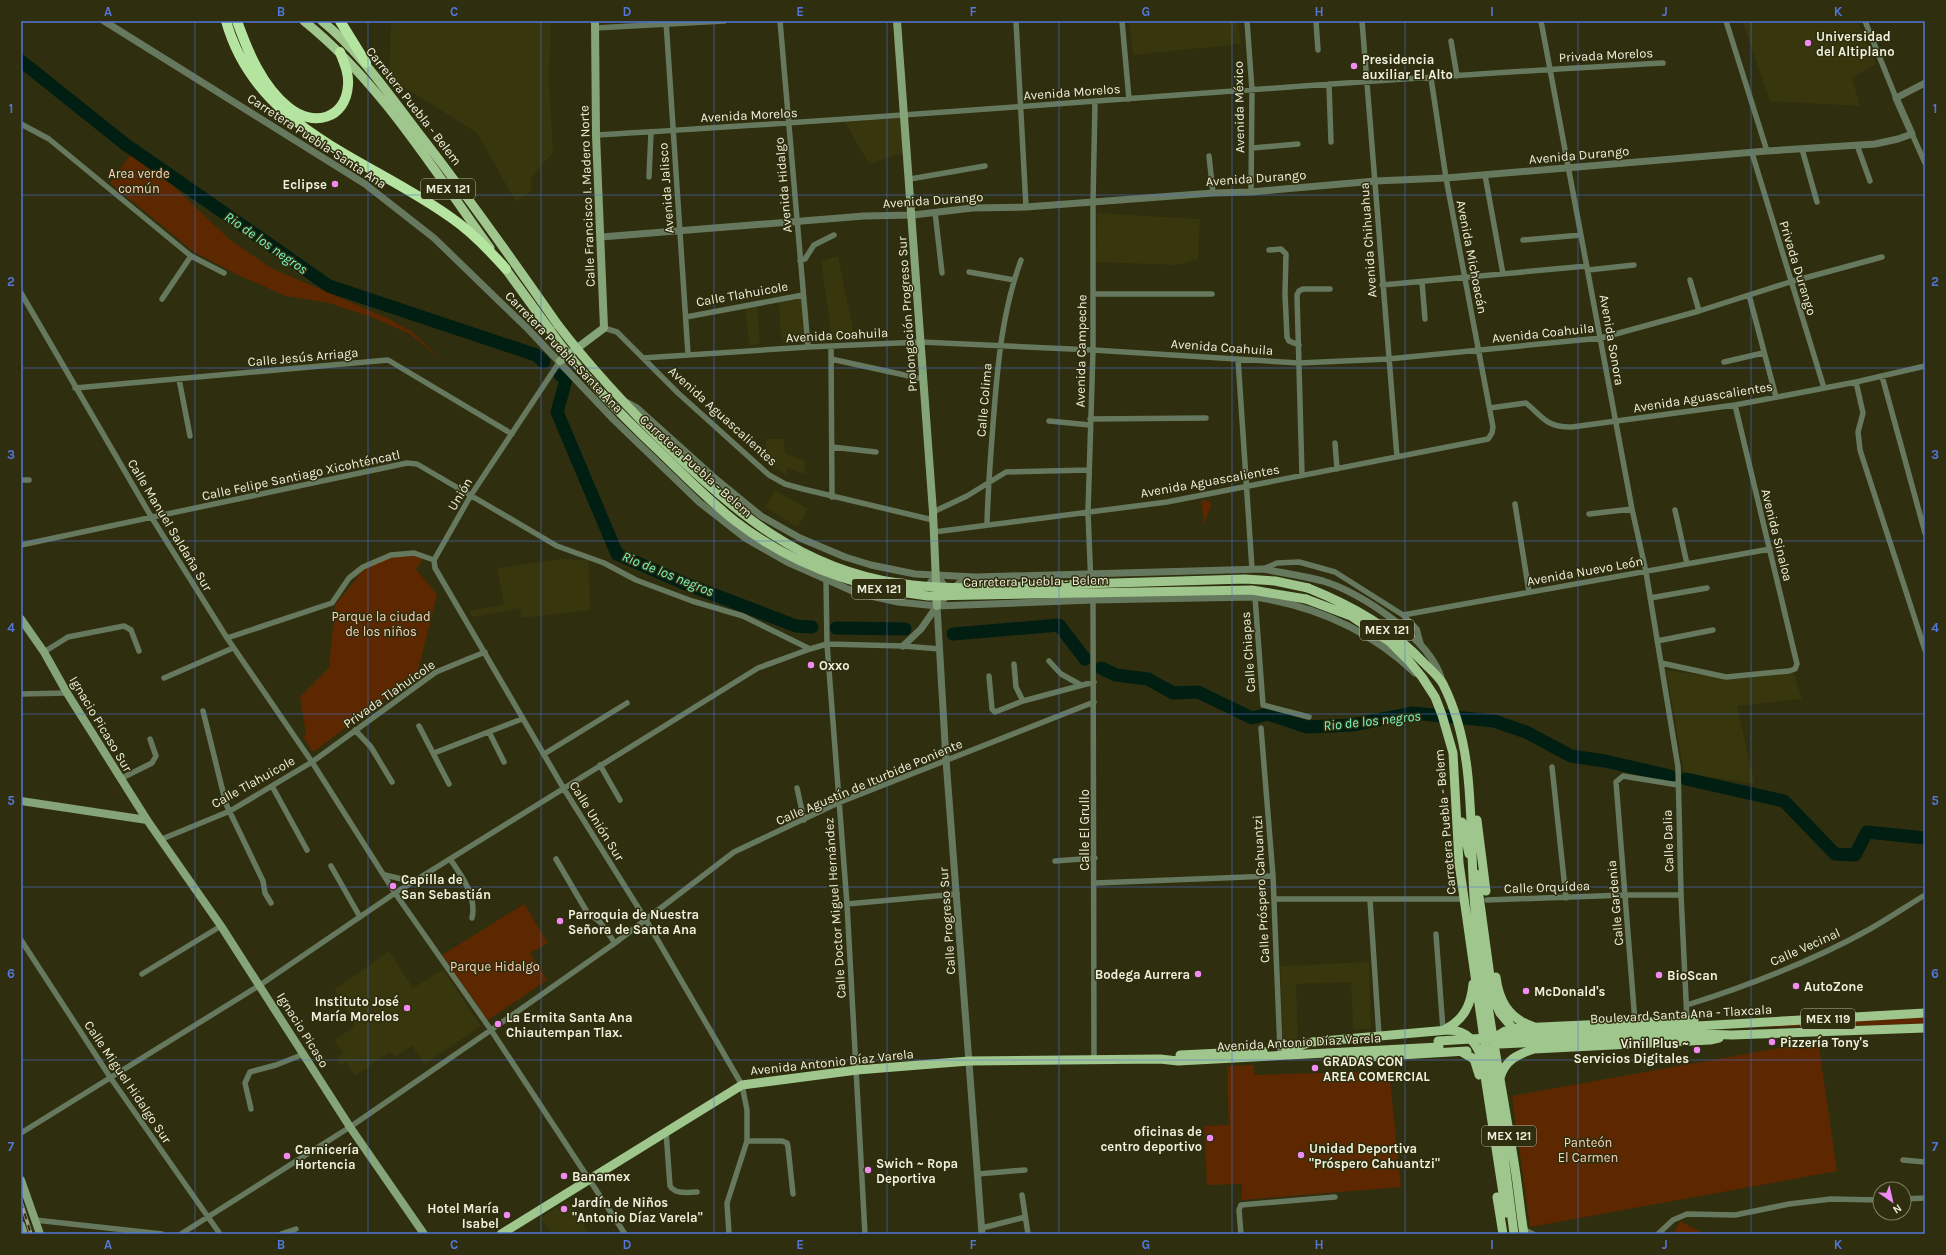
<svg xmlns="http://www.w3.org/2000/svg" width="1946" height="1255" viewBox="0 0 1946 1255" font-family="Karla,sans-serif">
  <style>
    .built { fill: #37360d }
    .green { fill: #5d2800 }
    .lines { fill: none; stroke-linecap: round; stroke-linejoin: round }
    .river { stroke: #011e13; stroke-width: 13 }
    .minor { stroke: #66795e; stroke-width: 5.5 }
    .tertiary { stroke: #66795e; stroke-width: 7 }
    .secondary { stroke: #85a478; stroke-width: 8 }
    .primary { stroke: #9ec68d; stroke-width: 9 }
    .motorway { stroke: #b4e49f; stroke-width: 10 }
    .rail-casing { stroke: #a0a088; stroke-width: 3.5 }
    .rail { stroke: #2f2e0e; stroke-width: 2; stroke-dasharray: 6; stroke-linecap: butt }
    .primary-bridge { stroke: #9ec68d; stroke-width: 9 }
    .grid { fill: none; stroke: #5276d9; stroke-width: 1; stroke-opacity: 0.55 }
    .poi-dot { fill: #f28af3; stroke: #2f2e0e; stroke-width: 1.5 }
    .labels { text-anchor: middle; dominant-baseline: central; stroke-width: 3; stroke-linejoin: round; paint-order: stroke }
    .shield { fill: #2f2e0e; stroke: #b5b69f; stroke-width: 1 }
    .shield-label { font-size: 12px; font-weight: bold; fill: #eff0dd }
    .poi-label { font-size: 13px; font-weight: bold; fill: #eff0dd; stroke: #2f2e0e; text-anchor: start }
    .street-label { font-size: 13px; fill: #eff0dd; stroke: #2f2e0e }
    .park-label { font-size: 13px; fill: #fcd4bd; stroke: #2f2e0e }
    .water-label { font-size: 14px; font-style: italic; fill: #78f7c4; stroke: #2f2e0e }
    .neatline { fill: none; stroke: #5276d9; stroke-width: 1.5 }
    .grid-label { font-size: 13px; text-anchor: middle; font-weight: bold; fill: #5276d9 }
  </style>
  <rect width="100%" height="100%" fill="#2f2e0e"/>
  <path class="built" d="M391,21H551L549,80L553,152L531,179L532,190L516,202L477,133L389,78Z
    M1129,21H1238L1241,44L1133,55Z
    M1742,21H1857L1876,64L1852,78L1860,106L1770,101Z
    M900,118L904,153L869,164L845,122Z
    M1097,213L1200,219L1198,259L1176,265L1096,262Z
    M838,256L855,338L832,340L821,261Z
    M802,297L807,341L782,343L778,301Z
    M757,304L760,344L749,345L745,306Z
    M766,439H784L785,453L805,461V474L786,468V475L767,462Z
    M775,490L808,509L798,527L765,507Z
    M561,559L589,560L590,610L521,618L520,608L472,617L469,611L504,604L497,568Z
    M1666,670L1731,679L1794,673L1802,699L1737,706L1755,784L1684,773Z
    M389,951L413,988L443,969L481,1026L425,1064L412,1046L395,1057L390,1052L355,1076L346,1062L340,1066L337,1059L343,1053L334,1041L355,1025L334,990Z
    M1369,962L1371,1029H1353L1351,982L1296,984L1298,1040L1283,1041L1280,966Z
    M568,1200L589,1234H552L540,1218Z"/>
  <path class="green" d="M133,151L151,165L229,239L271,268L387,318L412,332L446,363L410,334L374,318L329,303L286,296L238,275L194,252L110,183Z
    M1209,493L1211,506L1204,524L1201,501L1205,500L1209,502Z
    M413,555L423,559L416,569L437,595L417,675L313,752L303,737L306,735L300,697L329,668L335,605L364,569L394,556Z
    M524,904L548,943L530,953L547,980L488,1020L442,955Z
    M1925,1017V1024L1715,1028Z
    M1818,1041L1837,1171L1530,1227L1512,1096Z
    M1253,1065L1255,1075L1389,1071L1401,1187L1242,1200V1184L1207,1185L1204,1126L1229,1125L1227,1066Z
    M1680,1221L1701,1232L1700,1234H1673Z"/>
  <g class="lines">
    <path class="river" d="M21,61L125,144L329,286L536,355L544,362
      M560,375L566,380L557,412L617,554L686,584L796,626L812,627
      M836,628L905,629
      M953,634L1059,625L1085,659
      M1101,668L1116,675L1148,679L1173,693L1198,692L1252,718L1268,714L1307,727L1352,725L1413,713L1494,721L1526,732L1571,756L1605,761L1670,776
      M1686,779L1784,801L1835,854L1855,855L1867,832L1925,838"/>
    <path class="minor" d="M666,21L688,354
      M780,21L808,347
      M1016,21L1026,207
      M1122,21L1129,99
      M1247,21L1252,90L1251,192
      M1316,21L1318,50
      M1362,21L1397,457
      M1541,21L1632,509L1646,572L1678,767L1681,895L1687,1020
      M1726,21L1767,151
      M1865,21L1896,98
      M595,28L724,21
      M1451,41L1457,76
      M1329,84L1331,142
      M21,124L49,139L191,256L224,273
      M1912,134L1925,163
      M596,135C952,115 1307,82 1663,63
      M1857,145L1870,181
      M1252,148L1298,144
      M1802,149L1817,202
      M1752,153L1824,388
      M1209,156L1213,193
      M1485,175L1503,274
      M649,177L651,132
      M910,179L985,166
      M935,212L942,273
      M1523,240L1581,235
      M1269,250L1281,249L1286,254L1285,294L1287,337L1289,341L1299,345
      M800,261L805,259L814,245L834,235
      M1588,270L1634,265
      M969,272L1014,280
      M1690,280L1699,311
      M1422,282L1425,319
      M1382,285L1587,266
      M21,293L152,518L227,638L312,762L395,893L491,1030L625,1234
      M1093,294H1212
      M1749,295L1776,397
      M162,299L191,256
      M686,317L803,295
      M604,328L617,332L678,393L769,475L785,484L803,489L933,520
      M831,347L832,497
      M643,358L808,347L921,342L1093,350L1299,363L1388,359L1601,338L1699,311L1790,282L1882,257
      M831,359L923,379
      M1238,359L1252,569
      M560,361L471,495L434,560L435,568L564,789L646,920L742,1085L747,1110V1141L727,1203L729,1234
      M1724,362L1763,353
      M1882,376L1925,533
      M179,379L190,436
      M1856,382L1863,413L1858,432L1860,450L1925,650
      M75,388L388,360L512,434
      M1490,408L1526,403C1543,417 1547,428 1572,427L1735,405L1856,382L1925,366
      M1090,419L1206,418
      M1049,421L1090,425
      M1335,443L1337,469
      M832,447L876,452
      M1302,475L1297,295L1299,291L1303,289H1330
      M21,480H29
      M1515,504L1529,592
      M1675,510L1687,564
      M933,512L967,496L1006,472L1089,470
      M1589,514L1632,509
      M987,524C988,486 991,449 994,412C998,360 1003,309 1021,260
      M934,532L1167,502L1488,439L1492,433L1493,427L1446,178L1431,78
      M21,545L407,463L417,464L557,546L604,563L636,580L692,601L743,616L810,649
      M1263,569L1277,563L1299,562L1335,572L1403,615L1417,629L1421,644
      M826,580L827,644L847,904L865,1234
      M1091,585L1088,513L1093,350V202L1095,102
      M1093,596L1094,1060
      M1255,597L1263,705L1309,717
      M1650,598L1707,588
      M1403,615L1770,549
      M227,638L332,603L349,578L363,567L391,555L414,553L434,560
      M1657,641L1713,630
      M44,652L68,637L124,626L131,630L139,651
      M1049,661L1061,674L1081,685
      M1661,663L1726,677L1789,671L1795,669L1797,664L1735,405
      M1014,664L1016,687L1023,701
      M989,676L992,709L995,712L1023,701L1094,682
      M164,678L233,648
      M21,694L67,693
      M203,711L226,804L263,881L265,893L271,903
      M419,726L449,784
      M1261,728L1273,876L1280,1050
      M355,730L371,747L392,782
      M489,732L504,762
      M434,753L522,719
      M544,754L627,703
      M600,765L620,800
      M1552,767L1566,898
      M120,779L152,763L156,756L150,739
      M272,786L307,850
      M797,788L804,820
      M162,839L230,811L312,762L436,672L485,652
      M450,859C462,876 477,897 472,918
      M556,859L587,912L600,922L615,943
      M1055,861L1095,858
      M331,866L360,917
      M385,875L414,882
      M1095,883L1273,876
      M1274,899H1464
      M1370,900L1379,1036
      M1487,900L1625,895H1681
      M847,904L957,894
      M1436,934L1443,1030
      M21,940L110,1077L220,1234
      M142,974L221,926
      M1687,1005C1750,985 1813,961 1870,929C1889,918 1907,906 1925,895
      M1635,1022L1616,782L1623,776L1678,785
      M251,1109L245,1083L250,1072L276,1065L304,1054
      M666,1131L670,1186C676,1195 688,1192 697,1192
      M21,1133L260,985L395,893L758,668L810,649L827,644L903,646L940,649
      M747,1141H782L787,1143L788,1147L793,1194
      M1903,1160L1925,1162
      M978,1174L1025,1170
      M1022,1195L1028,1234
      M1904,1199L1925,1198
      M35,1220L162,1234
      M982,1228L1025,1217
      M1523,1229L1533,1234
      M181,1234L350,1127L491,1030L615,943L734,852L838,803L1094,702
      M281,1234L296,1229
      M1241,1234L1239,1210L1241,1205L1335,1197
      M1658,1234L1673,1220L1687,1214L1735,1215L1789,1204L1831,1199L1880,1200"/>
    <path class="tertiary" d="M104,21L365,184L434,238L528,329L614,420L699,502L745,538L787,562L857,593L898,602L937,606L1093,600L1255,597C1315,606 1371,631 1415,673
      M601,237L864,216L913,215L972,208L1026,207L1213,193L1251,192L1375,181L1446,178L1767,151L1875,144L1898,139L1912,134L1896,98L1925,83
      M628,403L637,408L717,480L761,516L800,538L845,557L871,565L915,574L976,577L1263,569C1283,573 1304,576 1323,581C1363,593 1430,639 1442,680
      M925,589L937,575L947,590
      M935,603L937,606L946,760L982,1234
      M903,646L921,629L937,606L965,577"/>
    <path class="secondary" d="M897,21L933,512L937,606
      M560,361L604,328L596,135L595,21
      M21,619L44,652L67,693L147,820L221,926L350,1127L424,1234
      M21,801L147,820
      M21,1180L40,1234
      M21,1225L24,1234"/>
    <path class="primary" d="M304,21C380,82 433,169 490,248
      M322,21C360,52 387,92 417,131C466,194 512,259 558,325
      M502,264L550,330
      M1308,588C1355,607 1390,627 1426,665C1431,670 1439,677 1443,684C1480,758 1467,841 1476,920C1485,1001 1501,1081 1514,1162C1518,1186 1520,1210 1524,1234
      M1306,599L1351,616L1390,642L1409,661L1422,677L1435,697L1442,715L1453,753L1459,863L1484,1039L1501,1133L1514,1234
      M1477,820L1486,891
      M1462,822L1469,854
      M1476,874L1493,998L1500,1013L1516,1032
      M1496,977C1499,1000 1508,1018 1532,1026
      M1444,1030C1464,1020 1471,1005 1473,984
      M1539,1035L1925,1013
      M1492,1039L1505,1031L1517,1028L1694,1020
      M1540,1042L1701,1034L1732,1035L1925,1028
      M1286,1050L1312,1042L1448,1030C1468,1030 1478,1044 1483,1063L1506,1213
      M1462,1052L1474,1059L1479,1075
      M1180,1055L1263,1051
      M1350,1058L1467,1051
      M1500,1078C1505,1060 1518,1054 1534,1049L1710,1040L1719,1038
      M1497,1197L1503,1234
      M501,1234L742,1085L857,1070L969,1061L1160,1059L1178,1061L1439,1047"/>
    <path class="motorway" d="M226,21C257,132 370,158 453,219C473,233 490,251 506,269
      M237,21C248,52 262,86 288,107C313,128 346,119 348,85C349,73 344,63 340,52
      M340,21L366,63"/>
    <defs>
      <path id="rail" d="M21,1202L31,1234"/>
    </defs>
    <use href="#rail" class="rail-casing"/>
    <use href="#rail" class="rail"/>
    <path class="primary-bridge" d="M558,325C591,368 627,407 666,445C733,511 801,569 898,583C948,591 998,587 1048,585C1113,583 1179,581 1245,579L1275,581L1308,588
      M550,330C582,375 619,413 659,451C684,475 708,500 735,521C792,565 857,588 928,596L1252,590L1306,599
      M1438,1041L1539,1035
      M1500,1044L1540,1042"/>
  </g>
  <path class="grid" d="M195,21V1234M368,21V1234M541,21V1234M714,21V1234M887,21V1234M1059,21V1234M1232,21V1234M1405,21V1234M1578,21V1234M1751,21V1234M21,195H1925M21,368H1925M21,541H1925M21,714H1925M21,887H1925M21,1060H1925"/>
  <g class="poi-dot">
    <circle cx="1808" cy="43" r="4"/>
    <circle cx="1354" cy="66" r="4"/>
    <circle cx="335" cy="184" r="4"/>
    <circle cx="811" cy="665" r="4"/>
    <circle cx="393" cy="886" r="4"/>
    <circle cx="560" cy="921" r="4"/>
    <circle cx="1198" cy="974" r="4"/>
    <circle cx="1659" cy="975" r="4"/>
    <circle cx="1796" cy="986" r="4"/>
    <circle cx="1526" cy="991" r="4"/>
    <circle cx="407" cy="1008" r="4"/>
    <circle cx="498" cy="1024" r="4"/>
    <circle cx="1772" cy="1042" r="4"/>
    <circle cx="1697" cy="1050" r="4"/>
    <circle cx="1315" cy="1068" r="4"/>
    <circle cx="1210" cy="1138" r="4"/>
    <circle cx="1301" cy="1155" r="4"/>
    <circle cx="287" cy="1156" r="4"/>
    <circle cx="868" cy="1170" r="4"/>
    <circle cx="564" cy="1176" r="4"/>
    <circle cx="564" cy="1209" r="4"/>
    <circle cx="507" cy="1215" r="4"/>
  </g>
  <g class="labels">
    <g class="shield">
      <rect x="421" y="179" width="54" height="20" rx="3"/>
      <rect x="852" y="579" width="54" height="20" rx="3"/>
      <rect x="1360" y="620" width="54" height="20" rx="3"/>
      <rect x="1801" y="1009" width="54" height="20" rx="3"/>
      <rect x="1482" y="1126" width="54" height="20" rx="3"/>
    </g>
    <g class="shield-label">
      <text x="448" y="189">MEX 121</text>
      <text x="879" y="589">MEX 121</text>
      <text x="1387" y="630">MEX 121</text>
      <text x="1828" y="1019">MEX 119</text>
      <text x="1509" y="1136">MEX 121</text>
    </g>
    <g class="poi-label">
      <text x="1816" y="36">Universidad<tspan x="1816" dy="15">del Altiplano</tspan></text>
      <text x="1362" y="59">Presidencia<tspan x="1362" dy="15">auxiliar El Alto</tspan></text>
      <text x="327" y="184" text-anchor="end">Eclipse</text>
      <text x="819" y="665">Oxxo</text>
      <text x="401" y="879">Capilla de<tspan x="401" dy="15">San Sebastián</tspan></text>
      <text x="568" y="914">Parroquia de Nuestra<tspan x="568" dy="15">Señora de Santa Ana</tspan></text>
      <text x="1190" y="974" text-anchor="end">Bodega Aurrera</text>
      <text x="1667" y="975">BioScan</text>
      <text x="1804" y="986">AutoZone</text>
      <text x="1534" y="991">McDonald's</text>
      <text x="399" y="1001" text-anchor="end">Instituto José<tspan x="399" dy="15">María Morelos</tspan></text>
      <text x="506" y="1017">La Ermita Santa Ana<tspan x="506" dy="15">Chiautempan Tlax.</tspan></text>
      <text x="1780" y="1042">Pizzería Tony's</text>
      <text x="1689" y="1043" text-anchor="end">Vinil Plus ~<tspan x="1689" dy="15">Servicios Digitales</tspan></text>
      <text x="1323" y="1061">GRADAS CON<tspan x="1323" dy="15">AREA COMERCIAL</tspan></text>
      <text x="1202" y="1131" text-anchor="end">oficinas de<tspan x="1202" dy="15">centro deportivo</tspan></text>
      <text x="1309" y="1148">Unidad Deportiva<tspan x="1309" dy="15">"Próspero Cahuantzi"</tspan></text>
      <text x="295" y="1149">Carnicería<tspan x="295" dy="15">Hortencia</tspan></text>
      <text x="876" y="1163">Swich ~ Ropa<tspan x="876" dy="15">Deportiva</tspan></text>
      <text x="572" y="1176">Banamex</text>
      <text x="572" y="1202">Jardín de Niños<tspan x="572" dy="15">"Antonio Díaz Varela"</tspan></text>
      <text x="499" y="1208" text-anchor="end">Hotel María<tspan x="499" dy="15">Isabel</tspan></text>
    </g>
    <g class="street-label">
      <text transform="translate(1606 55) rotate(-3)">Privada Morelos</text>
      <text transform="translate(1072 92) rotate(-4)">Avenida Morelos</text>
      <text transform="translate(414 106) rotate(52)">Carretera Puebla - Belem</text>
      <text transform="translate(1239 107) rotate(-91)">Avenida México</text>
      <text transform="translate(749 115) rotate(-3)">Avenida Morelos</text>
      <text transform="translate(317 141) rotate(33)">Carretera Puebla-Santa Ana</text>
      <text transform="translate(1579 155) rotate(-5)">Avenida Durango</text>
      <text transform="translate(1256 178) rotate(-4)">Avenida Durango</text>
      <text transform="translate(783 185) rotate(-95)">Avenida Hidalgo</text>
      <text transform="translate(666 188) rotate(-94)">Avenida Jalisco</text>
      <text transform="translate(587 196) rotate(-92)">Calle Francisco I. Madero Norte</text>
      <text transform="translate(933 200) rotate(-4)">Avenida Durango</text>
      <text transform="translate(1368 240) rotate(-94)">Avenida Chihuahua</text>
      <text transform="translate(1472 257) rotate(79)">Avenida Michoacán</text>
      <text transform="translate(1798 268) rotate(73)">Privada Durango</text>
      <text transform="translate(742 294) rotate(-10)">Calle Tlahuicole</text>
      <text transform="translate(907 314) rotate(-94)">Prolongación Progreso Sur</text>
      <text transform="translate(1543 333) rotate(-6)">Avenida Coahuila</text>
      <text transform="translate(837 335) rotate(-3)">Avenida Coahuila</text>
      <text transform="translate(1612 340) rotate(80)">Avenida Sonora</text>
      <text transform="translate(1222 347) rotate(4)">Avenida Coahuila</text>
      <text transform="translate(1081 351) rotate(-89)">Avenida Campeche</text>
      <text transform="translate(564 352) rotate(46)">Carretera Puebla-Santa Ana</text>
      <text transform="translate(303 357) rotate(-5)">Calle Jesús Arriaga</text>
      <text transform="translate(1703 397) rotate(-9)">Avenida Aguascalientes</text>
      <text transform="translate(984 400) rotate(-85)">Calle Colima</text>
      <text transform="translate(723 416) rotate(42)">Avenida Aguascalientes</text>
      <text transform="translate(696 466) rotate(42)">Carretera Puebla - Belem</text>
      <text transform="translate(301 475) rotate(-12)">Calle Felipe Santiago Xicohténcatl</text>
      <text transform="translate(1210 481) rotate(-10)">Avenida Aguascalientes</text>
      <text transform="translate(460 494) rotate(-59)">Unión</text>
      <text transform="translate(170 525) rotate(59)">Calle Manuel Saldaña Sur</text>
      <text transform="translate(1777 535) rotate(76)">Avenida Sinaloa</text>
      <text transform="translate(1585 571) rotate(-10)">Avenida Nuevo León</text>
      <text transform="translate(1036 581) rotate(-1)">Carretera Puebla - Belem</text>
      <text transform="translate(1248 652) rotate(-94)">Calle Chiapas</text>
      <text transform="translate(389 694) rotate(-35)">Privada Tlahuicole</text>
      <text transform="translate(101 724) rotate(59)">Ignacio Picaso Sur</text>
      <text transform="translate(253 782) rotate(-29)">Calle Tlahuicole</text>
      <text transform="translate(869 782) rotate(-23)">Calle Agustín de Iturbide Poniente</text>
      <text transform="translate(597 821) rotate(58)">Calle Unión Sur</text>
      <text transform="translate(1445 822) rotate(-95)">Carretera Puebla - Belem</text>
      <text transform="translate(1084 830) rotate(-90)">Calle El Grullo</text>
      <text transform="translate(1668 841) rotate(-92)">Calle Dalia</text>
      <text transform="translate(1547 887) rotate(-2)">Calle Orquídea</text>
      <text transform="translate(1261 889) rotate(-93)">Calle Próspero Cahuantzi</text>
      <text transform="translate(1615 903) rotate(-95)">Calle Gardenia</text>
      <text transform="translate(835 908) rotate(-94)">Calle Doctor Miguel Hernández</text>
      <text transform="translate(947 921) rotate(-94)">Calle Progreso Sur</text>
      <text transform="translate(1805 947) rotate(-24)">Calle Vecinal</text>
      <text transform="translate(1681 1014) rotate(-3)">Boulevard Santa Ana - Tlaxcala</text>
      <text transform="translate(303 1030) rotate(58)">Ignacio Picaso</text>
      <text transform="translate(1299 1042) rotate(-3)">Avenida Antonio Díaz Varela</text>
      <text transform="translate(832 1062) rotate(-6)">Avenida Antonio Díaz Varela</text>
      <text transform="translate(128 1082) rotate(56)">Calle Miguel Hidalgo Sur</text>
    </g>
    <g class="park-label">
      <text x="139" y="173">Area verde<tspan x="139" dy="15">común</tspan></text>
      <text x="381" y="616">Parque la ciudad<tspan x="381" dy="15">de los niños</tspan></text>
      <text x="495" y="966">Parque Hidalgo</text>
      <text x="1588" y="1142">Panteón<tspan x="1588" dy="15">El Carmen</tspan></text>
    </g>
    <g class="water-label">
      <text transform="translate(266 243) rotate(35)">Rio de los negros</text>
      <text transform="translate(668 574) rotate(22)">Rio de los negros</text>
      <text transform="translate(1372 721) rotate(-6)">Rio de los negros</text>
    </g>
  </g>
  <rect width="1946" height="1255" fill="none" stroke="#2f2e0e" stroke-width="44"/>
  <g transform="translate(1892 1201) rotate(146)"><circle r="19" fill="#2f2e0e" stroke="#7c7c61"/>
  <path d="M0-3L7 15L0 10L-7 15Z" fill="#f28af3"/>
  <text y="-6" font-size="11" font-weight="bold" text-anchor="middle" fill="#eff0dd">N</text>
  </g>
  <rect x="22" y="22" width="1902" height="1211" class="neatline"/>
  <g class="grid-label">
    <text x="108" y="16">A</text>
    <text x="281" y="16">B</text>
    <text x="454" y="16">C</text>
    <text x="627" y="16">D</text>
    <text x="800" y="16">E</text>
    <text x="973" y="16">F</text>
    <text x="1146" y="16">G</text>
    <text x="1319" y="16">H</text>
    <text x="1492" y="16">I</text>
    <text x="1665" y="16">J</text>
    <text x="1838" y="16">K</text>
    <text x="11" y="113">1</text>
    <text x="1935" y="113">1</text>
    <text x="11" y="286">2</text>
    <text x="1935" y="286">2</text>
    <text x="11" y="459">3</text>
    <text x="1935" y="459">3</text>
    <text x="11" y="632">4</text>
    <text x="1935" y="632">4</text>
    <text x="11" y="805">5</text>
    <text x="1935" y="805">5</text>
    <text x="11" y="978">6</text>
    <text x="1935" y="978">6</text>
    <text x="11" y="1151">7</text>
    <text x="1935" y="1151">7</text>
    <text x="108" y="1249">A</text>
    <text x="281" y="1249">B</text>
    <text x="454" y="1249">C</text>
    <text x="627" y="1249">D</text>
    <text x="800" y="1249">E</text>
    <text x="973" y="1249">F</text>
    <text x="1146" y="1249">G</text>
    <text x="1319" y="1249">H</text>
    <text x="1492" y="1249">I</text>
    <text x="1665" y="1249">J</text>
    <text x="1838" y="1249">K</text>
  </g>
</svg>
